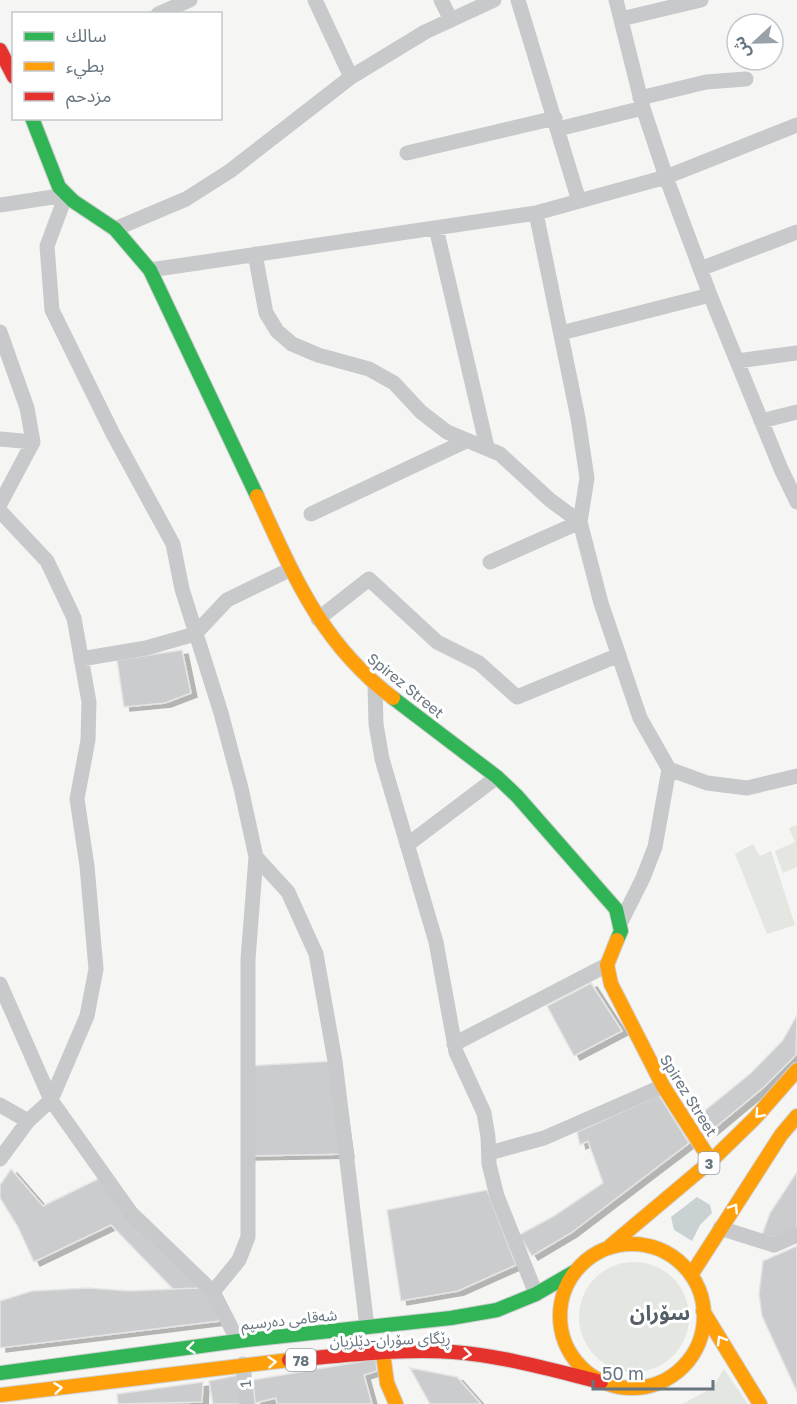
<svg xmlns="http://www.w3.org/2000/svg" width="797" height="1404" viewBox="0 0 797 1404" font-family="'Golos Text','Noto Sans Arabic',sans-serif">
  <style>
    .green { fill: #e4e6e2 }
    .water { fill: #cad1d3 }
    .building { fill: #cbcccd; stroke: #e4e4e4; stroke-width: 1.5; filter: url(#shadow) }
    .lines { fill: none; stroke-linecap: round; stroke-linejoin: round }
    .fast-casing { stroke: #d1d1d1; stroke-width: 16 }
    .slow-casing { stroke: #d1d1d1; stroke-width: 16 }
    .jam-casing { stroke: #d1d1d1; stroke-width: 16 }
    .street { stroke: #c7c9ca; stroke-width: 15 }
    .fast { stroke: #30b455; stroke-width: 14 }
    .slow { stroke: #ff9f0a; stroke-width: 14 }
    .jam { stroke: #e5322d; stroke-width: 14 }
    .oneway { stroke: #fff }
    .labels { text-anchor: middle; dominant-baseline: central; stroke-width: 6; stroke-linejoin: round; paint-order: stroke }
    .shield { fill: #fff; stroke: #959fa6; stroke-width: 1.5 }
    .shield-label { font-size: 14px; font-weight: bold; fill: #687680 }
    .street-label { font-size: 15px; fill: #687680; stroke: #fff }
    .district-label { font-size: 21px; font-weight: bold; fill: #555f67; stroke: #fff }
  </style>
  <defs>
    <filter id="shadow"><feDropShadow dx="6" dy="4" stdDeviation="0" flood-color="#0004"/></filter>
  </defs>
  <rect width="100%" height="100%" fill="#f5f5f4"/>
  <path class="green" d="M797,825V867L783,873L775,851L795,842L789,828Z
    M753,844L760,856L771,851L795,925L767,934L735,854Z
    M579 1317a55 55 0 1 1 110 0a55 55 0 1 1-110 0Z
    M724,1369L748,1404H682L712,1388Z"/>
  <path class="water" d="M697,1197L710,1205L712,1213L700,1225L692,1241L674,1230L671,1217Z"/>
  <path class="building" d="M182,650L191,693L165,703L124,707L117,660Z
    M591,983L622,1031L574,1056L547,1006Z
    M797,1015L796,1055L764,1087L711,1131L702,1113L751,1073L783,1040Z
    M335,1061L348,1154L247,1156L246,1066Z
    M659,1095L689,1143L571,1233L532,1256L519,1235L554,1216L603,1183L588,1141L580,1145L577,1132Z
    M11,1169L43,1206L100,1178L128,1215L199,1288L173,1289L111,1225L34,1262L18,1227L0,1198V1185Z
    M797,1172V1230L778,1238L762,1235L770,1213Z
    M487,1190L516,1265L458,1291L401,1301L387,1210Z
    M797,1246V1392L762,1316L759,1294L763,1261Z
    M88,1288L129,1291L199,1288L216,1304L219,1321L0,1348V1301L32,1291Z
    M376,1359L377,1371L364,1375L372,1404H277L276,1398L255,1403L253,1380Z
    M410,1368L457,1377L481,1404H430Z
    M239,1375L243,1404H213L209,1381Z
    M203,1382L202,1402L118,1404L117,1394Z"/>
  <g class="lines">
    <defs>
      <path id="fast" d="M32,118L59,187L73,201L115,229L150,270L257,496
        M393,698L497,777L517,796L616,909L621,931L617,940
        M0,1373L238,1341L451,1318L497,1310L536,1294L574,1272"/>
      <path id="slow" d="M257,496C294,576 320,642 393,698
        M617,940L607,965L611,984L663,1086L711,1161
        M560 1316a72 72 0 1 1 144 0a72 72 0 1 1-144 0Z
        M610,1246L711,1161L755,1118L797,1070
        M691,1275L781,1135L797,1116
        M703,1311L760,1404
        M383,1353L387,1383L396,1404
        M0,1395L289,1360"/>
      <path id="jam" d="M0,50L14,77
        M289,1360C343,1356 399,1348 453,1352C504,1356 552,1370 601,1382"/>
    </defs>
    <use href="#fast" class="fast-casing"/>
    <use href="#slow" class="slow-casing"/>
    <use href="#jam" class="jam-casing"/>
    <path class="street" d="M315,0L351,77
      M441,0L451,20
      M518,0L579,201
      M616,0L643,108L666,177L710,295L781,469L797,502
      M158,14L190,0
      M621,19L701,0
      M640,98L706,82L746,79
      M558,129L643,108
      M407,153L555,118
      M0,205L66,195L47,246L52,310L113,434L173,544L182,589L221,713L241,788L256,857L248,959V1237L239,1260L213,1292
      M536,213L578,418L587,478L580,522L601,603L640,718L669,769L655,847L643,878L621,922
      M436,228L487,447
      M115,229L186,199L230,171L351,77L425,32L494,0
      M255,254L266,313L277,331L292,344L318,355L369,369L394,383L421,412L447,432L500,454L550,500L580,522L490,562
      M700,269L797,232
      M150,270L536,213L666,177L797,125
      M0,332L27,408L33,442L0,504
      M561,333L710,295
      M737,361L797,353
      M761,421L797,412
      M0,439L33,442
      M0,511L47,561L74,618L89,702L88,740L77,799L87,866L96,969L87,1016L51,1100L28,1121L0,1159
      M311,514L464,442
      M318,619L369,579L437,642L479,663L517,697L619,655
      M81,659L146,648L195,634L227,600L291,569
      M375,684L376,724L382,759L436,942L456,1052L484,1113L488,1137L489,1164L497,1196L536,1294
      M669,769L707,783L747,788L797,776
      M407,845L497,777
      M256,857L288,892L316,954L335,1061L367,1327
      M0,984L51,1100L131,1213L213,1292L238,1341
      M454,1044L607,965
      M0,1105L28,1121
      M489,1153L544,1138L663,1086
      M720,1228L774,1245L797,1235
      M243,1364L247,1404"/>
    <use href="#fast" class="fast"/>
    <use href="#slow" class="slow"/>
    <use href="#jam" class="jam"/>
  </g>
  <defs><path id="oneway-chevron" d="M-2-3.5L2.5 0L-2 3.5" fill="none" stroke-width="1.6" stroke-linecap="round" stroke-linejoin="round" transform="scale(1.5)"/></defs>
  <g class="oneway">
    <use href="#oneway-chevron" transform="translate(759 1114) rotate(132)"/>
    <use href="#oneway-chevron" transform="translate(734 1208) rotate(-57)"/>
    <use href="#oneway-chevron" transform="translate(721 1340) rotate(-121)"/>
    <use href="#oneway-chevron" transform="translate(191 1348) rotate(173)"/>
    <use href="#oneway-chevron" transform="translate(467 1354) rotate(7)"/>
    <use href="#oneway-chevron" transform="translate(272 1362) rotate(-5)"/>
    <use href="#oneway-chevron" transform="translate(58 1388) rotate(-7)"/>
  </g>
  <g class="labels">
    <g class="shield">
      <rect x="698.5" y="1152" width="21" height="22" rx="4.5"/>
      <rect x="286" y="1349" width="30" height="22" rx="4.5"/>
    </g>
    <g class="shield-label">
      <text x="709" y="1163">3</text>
      <text x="301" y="1360">78</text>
    </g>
    <g class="street-label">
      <text transform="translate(406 685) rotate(39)">Spirez Street</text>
      <text transform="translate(689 1095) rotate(58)">Spirez Street</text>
      <text transform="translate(289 1319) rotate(-6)">شەقامی دەرسیم</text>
      <text transform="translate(390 1339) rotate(-2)">ڕێگای سۆران-دێلزیان</text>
      <text transform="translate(245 1384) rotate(-96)">1</text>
    </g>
    <g class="district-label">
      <text x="660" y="1312">سۆران</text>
    </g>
  </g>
  <rect x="12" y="12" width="210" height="108" fill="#ffffff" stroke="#c3c8cc" stroke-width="1.5"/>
  <rect x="24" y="32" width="30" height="9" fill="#30b455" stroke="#c3c8cc" stroke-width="1.5"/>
  <text x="66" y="42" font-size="18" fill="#687680">سالك</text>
  <rect x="24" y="62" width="30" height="9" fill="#ff9f0a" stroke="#c3c8cc" stroke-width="1.5"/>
  <text x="66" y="72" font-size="18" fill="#687680">بطيء</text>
  <rect x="24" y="92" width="30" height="9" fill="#e5322d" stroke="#c3c8cc" stroke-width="1.5"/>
  <text x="66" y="102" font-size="18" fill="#687680">مزدحم</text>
  <g transform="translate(755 42) rotate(248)"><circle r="28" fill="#ffffff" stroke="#c3c8cc" stroke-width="1.5"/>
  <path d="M0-4.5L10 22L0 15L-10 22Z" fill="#99a2a9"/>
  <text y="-9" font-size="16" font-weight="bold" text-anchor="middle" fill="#687680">ش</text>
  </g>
  <path d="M593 1380v9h120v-9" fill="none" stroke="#687680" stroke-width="3"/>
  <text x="602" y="1380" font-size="18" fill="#687680" stroke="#ffffff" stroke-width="4.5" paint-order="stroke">50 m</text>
</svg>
